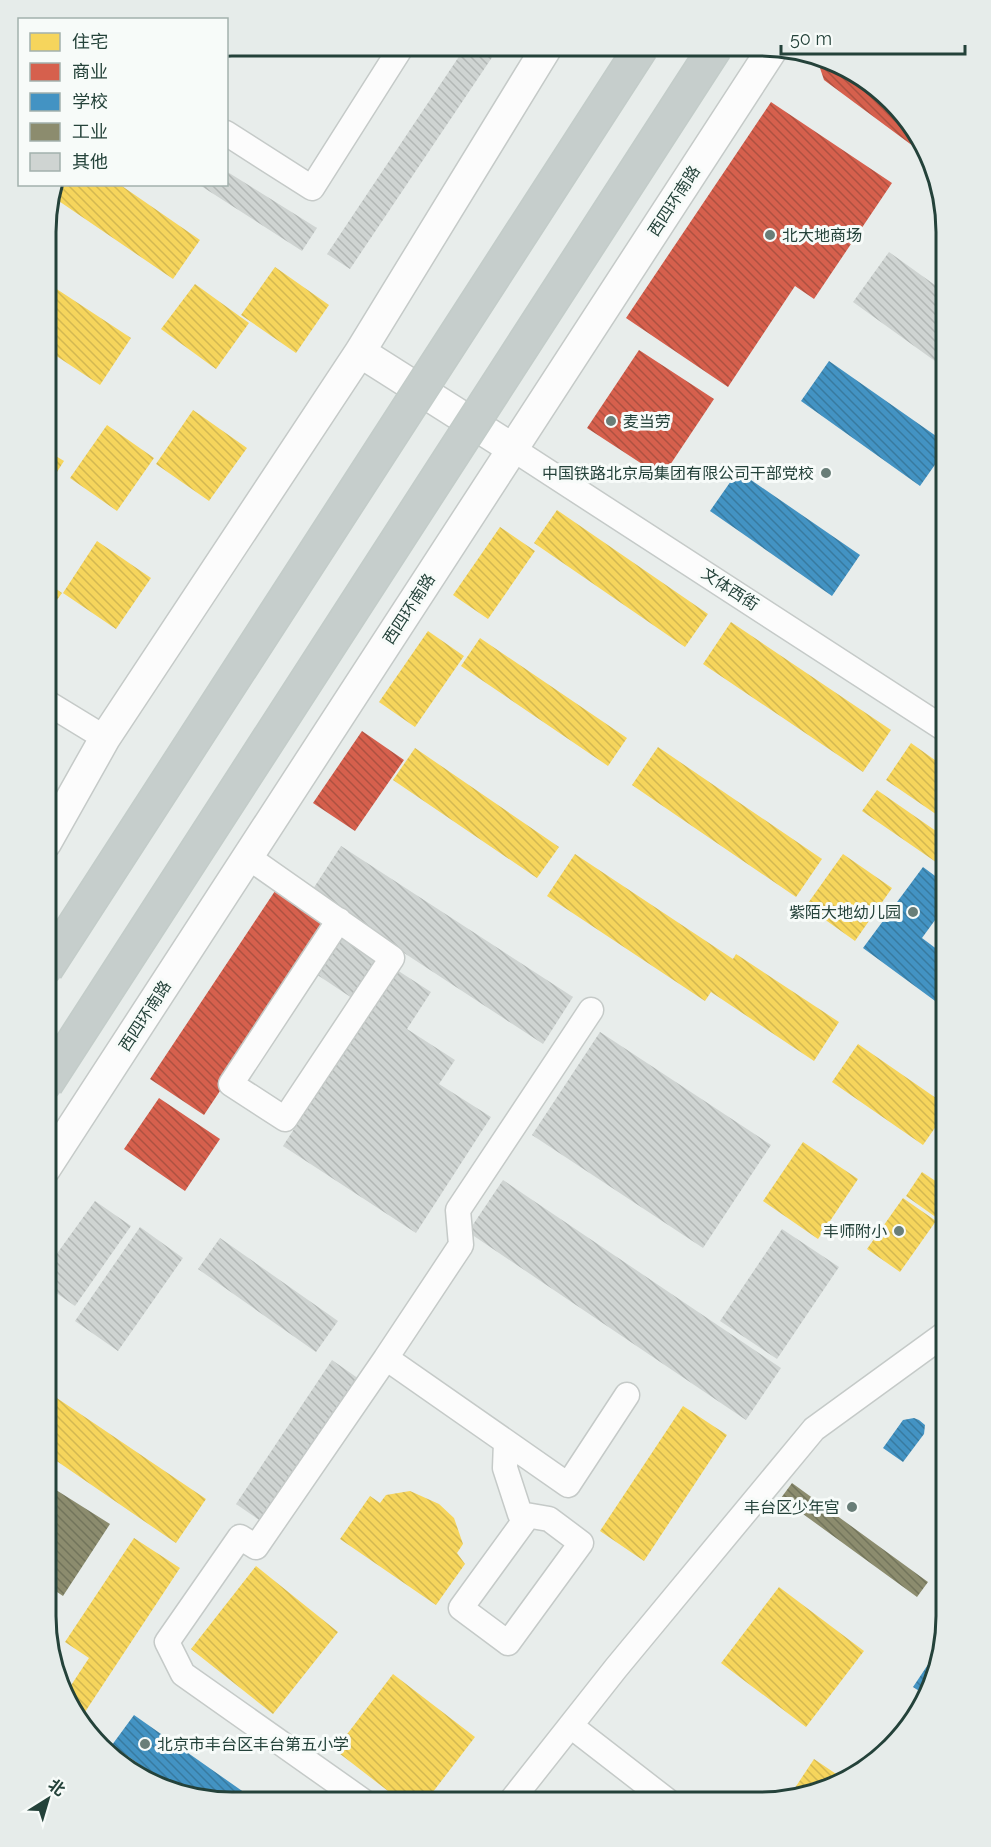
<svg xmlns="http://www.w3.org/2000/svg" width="991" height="1847" viewBox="0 0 991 1847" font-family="Raleway,'Noto Sans SC',sans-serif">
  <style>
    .homes { fill: url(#homes-back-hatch) }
    .shops { fill: url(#shops-back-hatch) }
    .schools { fill: url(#schools-back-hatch) }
    .industry { fill: url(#industry-back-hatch) }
    .building { fill: url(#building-back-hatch) }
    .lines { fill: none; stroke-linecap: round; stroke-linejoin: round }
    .minor-casing { stroke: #c5cac8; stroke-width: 27 }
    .tertiary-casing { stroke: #c5cac8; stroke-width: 33 }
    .minor { stroke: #fcfcfc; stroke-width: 24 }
    .tertiary { stroke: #fcfcfc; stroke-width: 30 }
    .trunk-bridge-casing { stroke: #c3ccc9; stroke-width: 36; stroke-linecap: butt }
    .trunk-bridge { stroke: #c6cecc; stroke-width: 33 }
    .poi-dot { fill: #697e78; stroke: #f7fbf9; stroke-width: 2 }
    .labels { text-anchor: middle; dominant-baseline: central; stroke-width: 6; stroke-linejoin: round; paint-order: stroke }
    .street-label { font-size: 16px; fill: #24423a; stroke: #f7fbf9 }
    .poi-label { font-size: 16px; fill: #24423a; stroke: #f7fbf9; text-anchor: end }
    .rim { fill: none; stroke: #24423a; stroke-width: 3 }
  </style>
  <defs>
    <pattern id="homes-back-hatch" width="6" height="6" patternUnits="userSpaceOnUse" patternTransform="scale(1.5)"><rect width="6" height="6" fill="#f6d55c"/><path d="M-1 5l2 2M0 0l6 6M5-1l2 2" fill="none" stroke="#d3b851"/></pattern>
    <pattern id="shops-back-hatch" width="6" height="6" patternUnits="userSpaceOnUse" patternTransform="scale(1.5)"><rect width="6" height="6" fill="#d6604d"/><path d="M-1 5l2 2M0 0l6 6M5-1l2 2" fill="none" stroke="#ad5141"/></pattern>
    <pattern id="schools-back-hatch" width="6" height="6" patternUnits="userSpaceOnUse" patternTransform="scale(1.5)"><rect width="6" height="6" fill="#4393c3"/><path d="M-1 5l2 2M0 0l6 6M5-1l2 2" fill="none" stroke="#387a9f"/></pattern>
    <pattern id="industry-back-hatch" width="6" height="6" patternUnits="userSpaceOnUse" patternTransform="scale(1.5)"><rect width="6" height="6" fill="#8c8c6e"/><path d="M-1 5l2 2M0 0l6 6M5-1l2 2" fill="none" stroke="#72745b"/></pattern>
    <pattern id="building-back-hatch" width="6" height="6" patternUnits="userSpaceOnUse" patternTransform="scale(1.5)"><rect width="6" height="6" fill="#cfd4d2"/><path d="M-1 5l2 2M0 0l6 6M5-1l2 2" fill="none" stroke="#b2b7b5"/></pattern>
  </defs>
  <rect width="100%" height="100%" fill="#e8edeb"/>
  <path class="homes" d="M54,184H119L200,240L173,279L50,195Z
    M275,267L329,305L296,353L241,315Z
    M46,282L131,338L100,385L46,349Z
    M195,284L249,323L216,369L161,329Z
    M193,410L247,448L209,501L156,464Z
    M107,425L154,458L117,511L70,478Z
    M46,450L64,461L46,489Z
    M557,510L708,614L685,647L534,543Z
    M500,527L535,551L488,619L453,595Z
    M97,541L151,578L116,629L63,593Z
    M46,582L62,593L46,615Z
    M731,622L891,730L863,772L703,664Z
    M428,631L464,656L415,727L379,702Z
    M480,638L627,738L608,766L461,666Z
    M911,743L946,768V821L886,780Z
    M658,747L822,859L796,897L632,785Z
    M415,748L559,847L537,878L393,780Z
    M877,790L946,838V869L862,811Z
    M575,854L733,959L736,954L839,1022L814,1061L711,992L705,1001L547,896Z
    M843,854L892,888L855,941L806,906Z
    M858,1044L946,1105V1112L923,1145L832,1082Z
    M803,1142L858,1179L818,1239L763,1201Z
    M922,1172L946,1188V1205L937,1218L906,1196Z
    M903,1198L936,1221L900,1272L867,1249Z
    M45,1390L206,1499L176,1543L45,1453Z
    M683,1406L727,1435L644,1561L600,1531Z
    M410,1491L439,1504L454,1518L463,1544L457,1553L465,1564L436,1605L340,1539L370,1496L380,1503L386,1495Z
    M134,1538L180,1568L85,1712L75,1706L66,1693L89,1658L65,1642Z
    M256,1566L338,1632L273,1714L191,1649Z
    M779,1587L864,1651L806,1727L721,1663Z
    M393,1674L475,1737L426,1801H401L335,1750Z
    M814,1759L845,1780L819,1792L789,1797Z"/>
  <path class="shops" d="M817,59L882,91L919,146L917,149L824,80Z
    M771,102L892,183L814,299L795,286L728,387L626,318Z
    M639,350L714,399L662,477L587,428Z
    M362,731L404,760L355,831L313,803Z
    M275,891L329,927L204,1115L150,1079Z
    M159,1098L220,1139L185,1191L124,1149Z"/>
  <path class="schools" d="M829,361L946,443V449L920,486L801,401Z
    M738,471L860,555L832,596L710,511Z
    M923,867L946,884V905L922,938L946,956V1009L863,948Z
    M914,1418L919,1420L925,1425L924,1434L903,1462L883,1448L903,1420Z
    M941,1645L932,1687L927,1696L913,1687Z
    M134,1715L255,1800H207L177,1791L112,1745Z"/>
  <path class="industry" d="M45,1483L110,1524L63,1596L45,1584Z
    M792,1483L928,1582L917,1597L781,1498Z"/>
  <path class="building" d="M466,46L499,47L350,269L327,254Z
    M226,171L317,228L302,251L198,184H226Z
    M889,252L946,293V369L853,302Z
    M341,846L573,997L543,1044L311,892Z
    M340,931L379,957L352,998L313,972Z
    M397,970L431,992L407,1029L455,1060L439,1084L491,1117L416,1233L283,1146Z
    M600,1032L771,1145L703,1248L532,1135Z
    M503,1180L781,1368L746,1420L468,1232Z
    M95,1201L131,1226L75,1306L45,1285V1270Z
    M140,1227L183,1258L118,1351L75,1321Z
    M782,1229L839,1267L777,1359L720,1321Z
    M220,1238L338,1321L316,1352L198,1269Z
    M332,1360L359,1379L262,1522L236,1504Z"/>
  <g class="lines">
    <defs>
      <path id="minor" d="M226,133L312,188L402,46
        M513,449L946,730
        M46,702L105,738
        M248,857L392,958L285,1119L231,1084L339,920
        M386,1358L461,1245L458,1210L591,1010
        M506,1442L505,1468L520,1514L549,1519L581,1543L508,1643L461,1608L528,1516
        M571,1726L669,1802
        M363,1801L183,1674L167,1642L240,1537L256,1547L386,1358L568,1485L627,1395
        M511,1801L616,1668L814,1429L946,1333"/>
      <path id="tertiary" d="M360,352L513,449
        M46,843L105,738L360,352L547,47
        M45,1169L773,48"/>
    </defs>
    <use href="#minor" class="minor-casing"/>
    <use href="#tertiary" class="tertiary-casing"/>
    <use href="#minor" class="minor"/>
    <use href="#tertiary" class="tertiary"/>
    <defs>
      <path id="trunk-bridge" d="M46,969L641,48
        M46,1084L715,48"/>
    </defs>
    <use href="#trunk-bridge" class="trunk-bridge-casing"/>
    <use href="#trunk-bridge" class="trunk-bridge"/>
  </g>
  <g class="poi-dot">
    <circle cx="770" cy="235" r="6"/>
    <circle cx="611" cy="421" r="6"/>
    <circle cx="826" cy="473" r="6"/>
    <circle cx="913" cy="912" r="6"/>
    <circle cx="899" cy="1231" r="6"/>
    <circle cx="852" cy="1507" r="6"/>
    <circle cx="145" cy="1744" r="6"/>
  </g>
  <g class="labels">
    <g class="street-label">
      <text transform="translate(674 201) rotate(-57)">西四环南路</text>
      <text transform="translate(730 589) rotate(33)">文体西街</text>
      <text transform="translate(409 609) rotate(-57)">西四环南路</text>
      <text transform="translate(145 1016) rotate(-57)">西四环南路</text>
    </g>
    <g class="poi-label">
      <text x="782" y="235" text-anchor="start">北大地商场</text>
      <text x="623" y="421" text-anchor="start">麦当劳</text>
      <text x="814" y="473">中国铁路北京局集团有限公司干部党校</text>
      <text x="901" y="912">紫陌大地幼儿园</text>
      <text x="887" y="1231">丰师附小</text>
      <text x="840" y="1507">丰台区少年宫</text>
      <text x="157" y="1744" text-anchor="start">北京市丰台区丰台第五小学</text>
    </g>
  </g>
  <path d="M0 0H991V1847H0ZM232 56H760A176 176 0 0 1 936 232V1616A176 176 0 0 1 760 1792H232A176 176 0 0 1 56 1616V232A176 176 0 0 1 232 56Z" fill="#e6ecea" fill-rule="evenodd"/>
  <path class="rim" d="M232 56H760A176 176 0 0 1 936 232V1616A176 176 0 0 1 760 1792H232A176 176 0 0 1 56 1616V232A176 176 0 0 1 232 56Z"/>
  <rect x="18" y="18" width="210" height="168" fill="#f7fbf9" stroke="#a3b1ad" stroke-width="1.5"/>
  <rect x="30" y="33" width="30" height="18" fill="#f6d55c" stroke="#a3b1ad" stroke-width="1.5"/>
  <text x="72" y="48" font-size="18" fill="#24423a">住宅</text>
  <rect x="30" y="63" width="30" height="18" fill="#d6604d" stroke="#a3b1ad" stroke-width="1.5"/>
  <text x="72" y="78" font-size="18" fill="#24423a">商业</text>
  <rect x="30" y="93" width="30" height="18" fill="#4393c3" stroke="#a3b1ad" stroke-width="1.5"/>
  <text x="72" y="108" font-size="18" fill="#24423a">学校</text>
  <rect x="30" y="123" width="30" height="18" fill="#8c8c6e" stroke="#a3b1ad" stroke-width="1.5"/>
  <text x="72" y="138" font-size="18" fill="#24423a">工业</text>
  <rect x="30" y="153" width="30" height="18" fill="#cfd4d2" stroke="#a3b1ad" stroke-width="1.5"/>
  <text x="72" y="168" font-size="18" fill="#24423a">其他</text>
  <g transform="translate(48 1799) rotate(37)" stroke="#f7fbf9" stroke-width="4.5" paint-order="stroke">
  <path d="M0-4.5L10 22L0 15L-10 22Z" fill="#24423a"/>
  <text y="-9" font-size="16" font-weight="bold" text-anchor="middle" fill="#24423a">北</text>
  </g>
  <path d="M781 45v9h184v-9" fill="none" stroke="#24423a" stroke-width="3"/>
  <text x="790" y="45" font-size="18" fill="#24423a" stroke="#f7fbf9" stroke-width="4.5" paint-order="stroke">50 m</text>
</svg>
